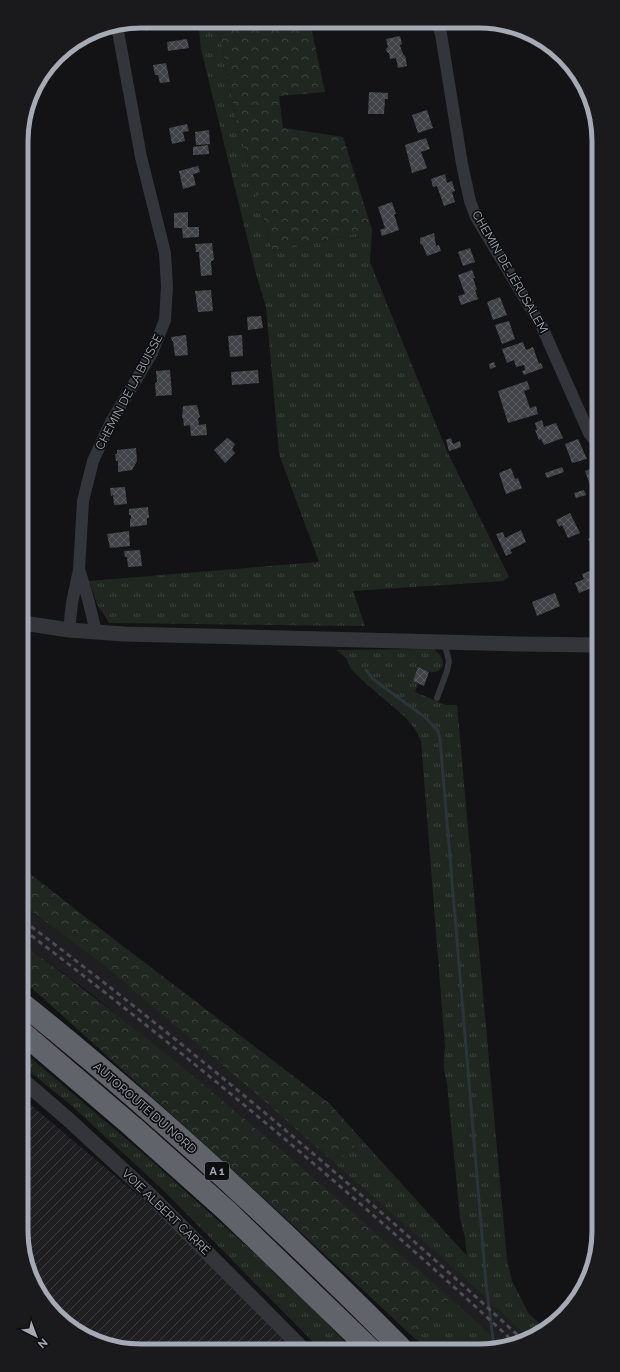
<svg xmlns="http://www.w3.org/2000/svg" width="620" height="1372" viewBox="0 0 620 1372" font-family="Raleway,sans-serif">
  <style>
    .built { fill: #1f1f22 }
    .industrial { fill: url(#industrial-furrows) }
    .grass { fill: url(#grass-tufts) }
    .forest { fill: url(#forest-crowns) }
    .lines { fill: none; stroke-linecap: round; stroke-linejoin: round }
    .stream { stroke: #2c343a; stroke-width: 3 }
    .building { fill: url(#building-cross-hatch) }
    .service { stroke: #34353a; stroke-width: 6 }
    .minor { stroke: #34353a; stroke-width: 12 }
    .tertiary { stroke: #34353a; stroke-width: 15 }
    .motorway { stroke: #61636b; stroke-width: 22 }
    .rail { stroke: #4b4d53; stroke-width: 3; stroke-dasharray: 5 4; stroke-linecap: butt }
    .labels { text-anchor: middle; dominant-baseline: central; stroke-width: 3.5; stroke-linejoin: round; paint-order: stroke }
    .shield { fill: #0e0e10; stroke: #787b84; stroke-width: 1 }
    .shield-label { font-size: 11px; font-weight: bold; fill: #a5aab5 }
    .street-label { font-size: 12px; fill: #a5aab5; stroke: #0e0e10 }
    .rim { fill: none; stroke: #a5aab5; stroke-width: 5 }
  </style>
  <defs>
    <pattern id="industrial-furrows" width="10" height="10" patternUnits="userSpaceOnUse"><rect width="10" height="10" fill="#1f1f22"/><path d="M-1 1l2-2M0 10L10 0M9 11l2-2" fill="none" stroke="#3d3d40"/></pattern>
    <pattern id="grass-tufts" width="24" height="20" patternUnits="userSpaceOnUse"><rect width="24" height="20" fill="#202720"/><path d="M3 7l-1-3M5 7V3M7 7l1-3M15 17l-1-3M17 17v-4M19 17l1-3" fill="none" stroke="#3d443e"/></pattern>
    <pattern id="forest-crowns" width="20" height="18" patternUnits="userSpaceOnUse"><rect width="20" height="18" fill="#202720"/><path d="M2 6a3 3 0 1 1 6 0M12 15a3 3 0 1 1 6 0" fill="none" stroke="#3d443e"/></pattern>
    <pattern id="building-cross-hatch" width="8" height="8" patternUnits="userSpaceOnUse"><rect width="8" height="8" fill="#424348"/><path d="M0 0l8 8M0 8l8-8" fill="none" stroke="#5a5b60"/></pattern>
  </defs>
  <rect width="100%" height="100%" fill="#131315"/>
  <path class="built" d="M24,892L529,1314L547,1330L510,1347H504L330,1193L216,1097L89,992L24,945Z"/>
  <path class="industrial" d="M25,1100L165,1218L291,1348L118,1349L62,1321L37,1291L25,1262Z"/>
  <path class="grass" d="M198,21H217L236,119L273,252L372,230L370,262L447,451L509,577L503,581L353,591L365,626L109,623L97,604L89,581L319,562L279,454L266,307L255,270L201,49Z
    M433,649C447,657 446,673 430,672C426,671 422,669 418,668L413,681L418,683L415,692L446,705H457L507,1260L512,1281L529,1314L547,1330L529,1338L463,1276L335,1163L362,1140L467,1256L465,1238L460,1218L447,1083C443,1071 443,1059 445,1047L421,741L415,729L405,717L363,681L351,669L346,658L336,650Z
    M24,1052L153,1162L263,1261L279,1278L304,1300L351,1348H319L163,1190L72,1106L24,1067Z
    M450,1298L504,1347H490L484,1342L483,1347H429L414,1338Z"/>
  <path class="forest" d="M217,21L310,22L325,92L279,96L283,128L343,137L372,230L273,252L236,119Z
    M24,869L102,930L330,1104L362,1140L335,1163L259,1096L105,966L24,905Z
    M24,945C173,1053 312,1176 450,1298L414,1338C286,1217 155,1099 24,981Z"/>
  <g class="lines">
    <path class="stream" d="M366,670L373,679L426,718L438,731L440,739L486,1283L494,1347"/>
  </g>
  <path class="building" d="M142,21H162L163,23L146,31Z
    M400,36L402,44L400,45L401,49L404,56L405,55L407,66L398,68L396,58L390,59L389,53L387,52L386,49L388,47L386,39Z
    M187,39L189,48L168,51L167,42Z
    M166,63L170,82L160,83L158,75H155L153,65Z
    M369,92L388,93V99H385L384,114H368Z
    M427,110L433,128L418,133L412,115Z
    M187,124L189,131L183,132L185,141L172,144L169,128Z
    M209,130L210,144L196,145L195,132Z
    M426,138L430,149L421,152L427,168L412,173L405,145Z
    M208,145L209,154L193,155V147Z
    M198,166L200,172L193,174L196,185L183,189L179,171Z
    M445,174L447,183L452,181L455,191L452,192L455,202L444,206L437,186L433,187L431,179Z
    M392,202L396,214H394L399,230L382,236L380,230L385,228L378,207Z
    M188,212V227H199V237L183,238L182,228H174V213Z
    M434,233L436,246L439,245L441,251L427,256L423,246L420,243V238Z
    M212,243L214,260L211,261L212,275L201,276L199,252H196L195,244Z
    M470,248L475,262L463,266L458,252Z
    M472,270L475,278H473L477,290H475L478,299L461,305L458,296L465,294L458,275Z
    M211,290L213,311L198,312L195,291Z
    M500,297L507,315L493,320L487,302Z
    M261,316L263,328L248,330L247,317Z
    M509,321L515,339L502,344L495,325Z
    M186,335L188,355L175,356L173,341H172L171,337Z
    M242,335L243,356L230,357L228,336Z
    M523,342L526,350L533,347L539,364L541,363L543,368L524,375L522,371L525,370L524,365L516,367L514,360L507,363L502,349Z
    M494,362L496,367L490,369L489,364Z
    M170,370L172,395L156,396L155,383L157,382L156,371Z
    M258,370L259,383L232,385L231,372Z
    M527,381L530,389L524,391L530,408L536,406L538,414L508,423L498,391Z
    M197,405L200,417L198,418L199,425L206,424L207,435L191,436L190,425L184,426L183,418H182L183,406Z
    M542,420L544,427L556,423L563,438L544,445L541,439L539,440L535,430H537L535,423Z
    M227,438H228L235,444L232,449L235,453L225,463L214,450Z
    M451,438L453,444L460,441L461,447L449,451L446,440Z
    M578,439L587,459L572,463L565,444Z
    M136,448L137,461L132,470L118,472V461H116L115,454H117V450Z
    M562,467L564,472L547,478L545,473Z
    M596,467V486L591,488L585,471Z
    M511,468L515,479L518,478L522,488L506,494L499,473Z
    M125,487L127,504L114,505L113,495L111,496L110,488Z
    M584,490L586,495L576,498L574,493Z
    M596,491V502L593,492Z
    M148,507L149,518H147V525L130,527V519H131V515H129V509Z
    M570,513L580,533L568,538L562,525L559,527L556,520Z
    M521,530L526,542L510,550L512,553L506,556L496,534L503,532L505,538Z
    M129,531L130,546L110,548L107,534Z
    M596,535V541L591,544L588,539Z
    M140,550L142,566L128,567L127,557H125L124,551Z
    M595,569L596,570V584L593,585L594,587L579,593L575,583L584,579L582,574Z
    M555,593L560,606L537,616L532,602Z
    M418,667L429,672L424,686L413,681Z"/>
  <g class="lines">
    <path class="service" d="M437,698L447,671L449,661L444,642"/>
    <path class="minor" d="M437,23L441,34L462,164L470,201L476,217L542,327L589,433L596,442
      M80,572L88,599L96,632
      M69,630L72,603L79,570L83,501L93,461L111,422L152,353L165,320L167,286L165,253L141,157L117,26"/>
    <path class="tertiary" d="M23,623L69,630L124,634L519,644L597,645
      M25,1082L69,1120L147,1192L302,1348"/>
    <path class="motorway" d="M24,1005C156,1111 281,1227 400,1347
      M24,1034L133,1127L227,1211L369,1348"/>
    <path class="rail" d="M24,921C197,1052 364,1193 524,1341
      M24,930C195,1060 359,1198 516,1344"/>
  </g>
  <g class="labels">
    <rect class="shield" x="205" y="1162" width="24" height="18" rx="3"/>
    <g class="shield-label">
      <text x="217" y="1171">A 1</text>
    </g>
    <g class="street-label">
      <text transform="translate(510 272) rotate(60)">CHEMIN DE JÉRUSALEM</text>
      <text transform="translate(129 392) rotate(-62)">CHEMIN DE LA BUISSE</text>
      <text transform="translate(145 1108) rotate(41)">AUTOROUTE DU NORD</text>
      <text transform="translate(166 1212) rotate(44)">VOIE ALBERT CARRÉ</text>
    </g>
  </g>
  <path d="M0 0H620V1372H0ZM141 28H479A113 113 0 0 1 592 141V1231A113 113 0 0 1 479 1344H141A113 113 0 0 1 28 1231V141A113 113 0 0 1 141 28Z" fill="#1a1a1d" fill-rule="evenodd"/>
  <path class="rim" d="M141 28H479A113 113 0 0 1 592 141V1231A113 113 0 0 1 479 1344H141A113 113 0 0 1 28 1231V141A113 113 0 0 1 141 28Z"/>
  <g transform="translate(36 1336) rotate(138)" stroke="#0e0e10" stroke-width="3" paint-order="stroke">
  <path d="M0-3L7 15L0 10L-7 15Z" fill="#a5aab5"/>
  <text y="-6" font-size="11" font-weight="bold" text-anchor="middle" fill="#a5aab5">N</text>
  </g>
</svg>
